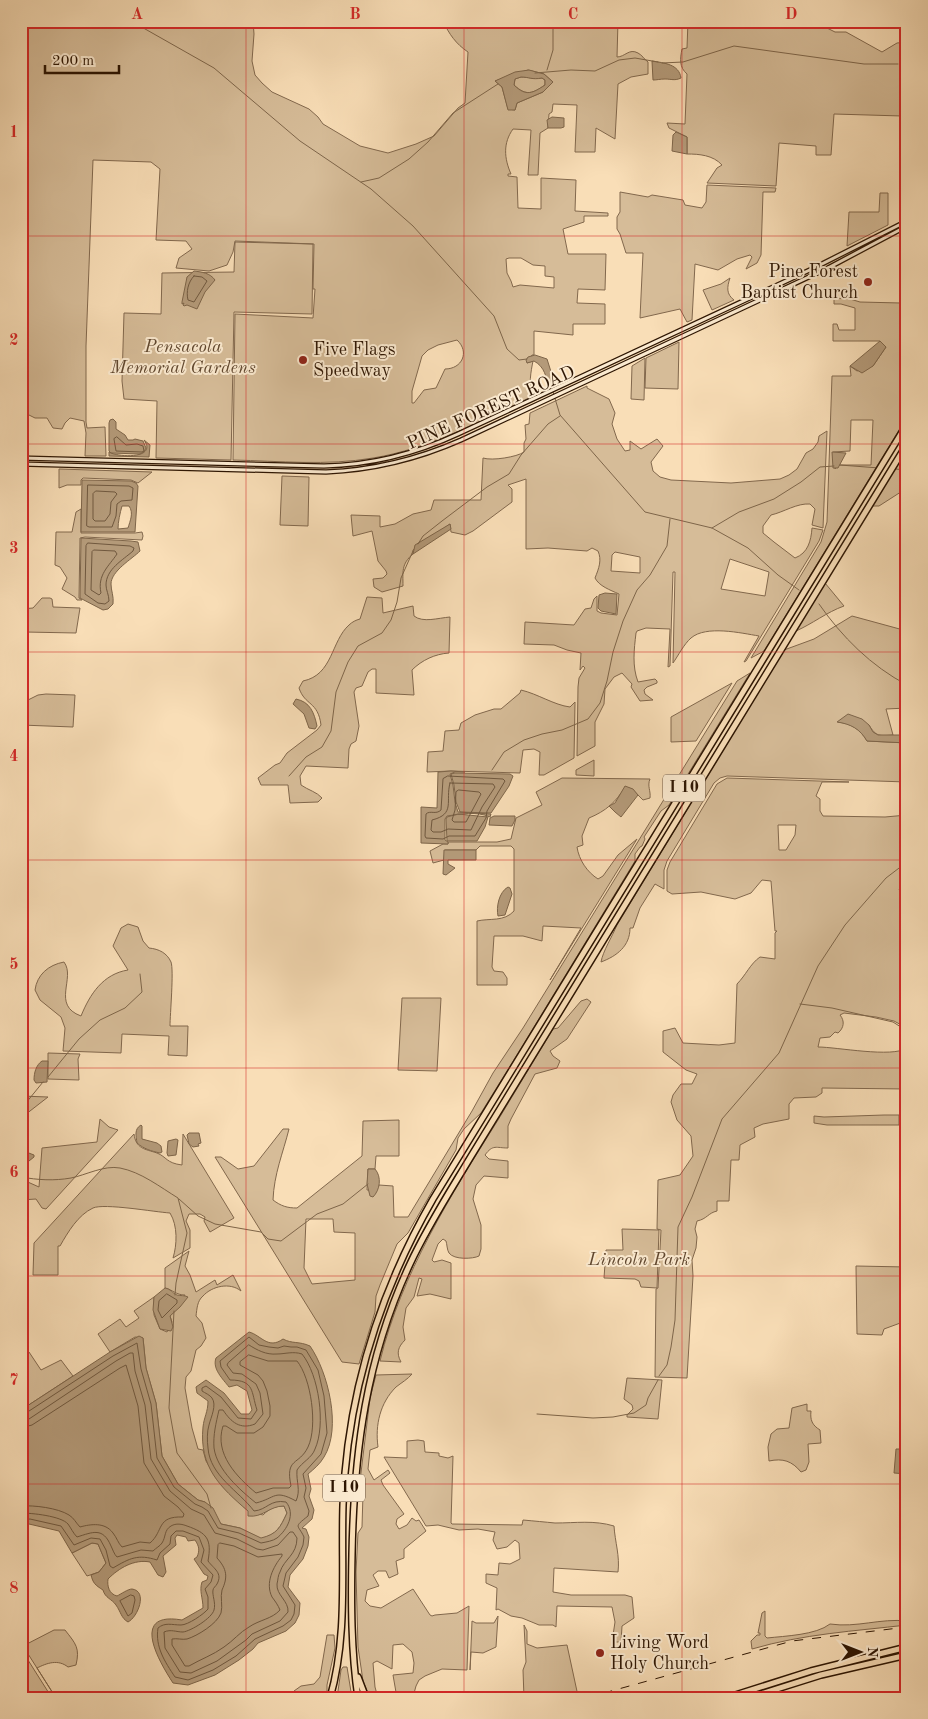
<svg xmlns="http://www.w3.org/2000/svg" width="928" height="1719" viewBox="0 0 928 1719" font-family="'Old Standard TT',serif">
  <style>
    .green { fill: #d6bc98; stroke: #82684d; fill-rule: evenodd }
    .water { fill: #b49a79; stroke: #7e6549; fill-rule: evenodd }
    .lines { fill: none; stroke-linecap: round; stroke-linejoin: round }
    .shore { stroke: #70583e; stroke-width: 1 }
    .stream { stroke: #7e6549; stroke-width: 1 }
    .secondary-casing { stroke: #2d1502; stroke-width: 5.5 }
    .highway-casing { stroke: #2d1502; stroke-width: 8 }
    .secondary { stroke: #fbead0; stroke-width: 3 }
    .highway { stroke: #f9deb7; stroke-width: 5 }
    .rail { stroke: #2d1502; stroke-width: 1; stroke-dasharray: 9 9; stroke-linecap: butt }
    .grid { fill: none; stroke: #d62828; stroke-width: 1; stroke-opacity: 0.55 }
    .poi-dot { fill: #8f2418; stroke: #fbead0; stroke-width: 2 }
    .labels { text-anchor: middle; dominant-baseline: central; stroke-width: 4; stroke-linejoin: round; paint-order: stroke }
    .shield { fill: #fbead0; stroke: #6b5540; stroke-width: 1 }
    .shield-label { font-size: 16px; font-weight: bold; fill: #2d1502 }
    .poi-label { font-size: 18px; fill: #2d1502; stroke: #fbead0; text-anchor: start }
    .park-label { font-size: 18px; font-style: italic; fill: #60472f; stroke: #fbead0 }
    .street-label { font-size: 18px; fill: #2d1502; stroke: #fbead0 }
    .neatline { fill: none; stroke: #d62828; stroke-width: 2 }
    .grid-label { font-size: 16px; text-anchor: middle; font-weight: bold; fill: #d62828 }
  </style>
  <rect width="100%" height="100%" fill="#f9deb7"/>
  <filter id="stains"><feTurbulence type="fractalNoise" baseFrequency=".004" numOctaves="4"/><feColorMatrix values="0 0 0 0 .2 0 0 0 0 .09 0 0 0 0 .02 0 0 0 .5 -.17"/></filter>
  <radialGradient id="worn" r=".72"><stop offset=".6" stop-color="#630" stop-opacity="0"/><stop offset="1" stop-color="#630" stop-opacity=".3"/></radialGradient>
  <path class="green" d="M21,21H253L254,34L252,61L255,75L262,83L272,92L309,109L318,117L323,124L360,146L388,153L416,144L434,136L458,108L465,103L468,52C456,44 449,34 443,21H618L617,57C625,57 629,48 638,53C642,55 644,59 648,62V74L631,77L618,84L615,139L596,128L595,152H575L577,105L553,104L552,112L549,114L548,128L540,133L538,175H528L531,130L513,129C503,143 504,158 511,174H508V176L517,177L518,208L541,209V178L576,180L575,211L608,213V216H584V222L563,229L568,254H606L605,290L578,289L577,303L605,304V324H573V335L534,331V355H532L527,363L533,361C531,371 528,386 533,396C483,420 429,449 373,458C327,466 279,461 233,460L235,314L313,318L315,289H313L314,244L235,241L233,252L227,265L209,271L176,268L179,258L192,249L186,241L156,240L160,169L151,162L93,160L86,346V422L87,428L105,427L106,456H85L86,433L84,421L70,418L65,423L62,429L53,428L47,418H35L25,413H21V304L25,299L21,280ZM528,70L544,74L553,82L543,92L517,103L515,110L508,109L502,87L495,81ZM509,258H521L533,265L545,266V276L554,277V288L520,285L513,287L511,281L507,273L506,259ZM457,340C470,352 462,369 445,369L436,388L424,390L414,403H412V391L422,356L428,350L438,345Z
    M688,21L815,22L835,32H846L882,52L897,43L907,42V87H902V116L834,114L831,155H816V146L779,143L776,186L707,183L717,168L722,165C713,155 699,154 687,154V137L669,128L667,123L685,124L687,74C679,67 680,59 682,49L687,48Z
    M521,77C529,77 532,79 542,78L545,80V85C533,93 527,97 514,85L515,79Z
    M707,185L776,188L775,192H763L761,255L757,263L746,269L752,257L750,255L737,259L718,270L695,264L692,320L687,322L680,309L640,318L643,253H626L620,234L617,229V217L620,212V192L648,197L652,195L683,200L685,205L702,208L706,202Z
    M880,193H888V225L847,246L849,212H879Z
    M235,242L313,244L312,314L234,312L231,460L156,458L157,401L124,399L122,381L124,313L161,314L162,273L234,272Z
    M730,278C727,287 726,294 734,300L712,310L703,290L721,284Z
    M905,296H907V417L764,651L751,658L821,542L827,522L832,376H851L850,366L857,371L873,366L886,347L880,341H833V324H837L839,330H855V308L841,304H834V298L850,299L860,302L901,303L904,301ZM851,420H873L871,465H839L835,469L833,452L850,451Z
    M679,342L678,389L645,388L646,358Z
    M645,358L644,400L631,399L632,366Z
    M587,386V388L609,399L615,413L612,424L617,439L625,451L630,450V441L641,449L657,439L663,446L651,462L653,471L660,477L671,480L731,483L780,479L789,475L797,469L806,453L813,449L818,442L819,436L827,431L823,528L812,525L815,509L810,504C797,503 784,512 771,515L763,526V533L774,542L795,558C808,553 811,541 812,528L823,530L819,541L746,661L744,662L759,636C741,633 706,625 691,638C684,644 678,656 673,663L675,572H673L670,666L668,667L670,629L646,628L637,631L636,633C634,650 632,666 638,682L655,679L657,681V683L647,687L644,690L645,694L653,700L640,701L631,687L632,684L622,673L614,677L605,689L604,704L595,722V746L577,756L578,687L579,678L585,668L583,666L580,670L581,653L567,650L554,645L524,644L525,622L574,625L585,609L591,608L594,599L597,596V611L601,613L617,615L619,594C610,590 599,586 595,578C599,568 602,560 598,551L592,548L587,551L548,548L526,549V479L508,485L512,489V502L473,531L465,535L451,532L450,524L413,550V554C401,564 403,572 403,586L382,592L374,587L373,579L383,578L387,574L386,571L378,561L372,531L353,536L351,515L380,516V527L395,524L413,514L431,510L434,500H481L483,458C492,461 517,457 524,452V443L526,439L525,425L529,424L530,413ZM615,552L640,557V573L611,571L612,555ZM730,559L769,572L765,596L721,589Z
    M907,450V488L879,506H872Z
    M59,469L152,472L138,483L131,480L83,478L81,480V485H67L59,488Z
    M282,476L309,477L308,526L280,525Z
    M81,509V533H135L142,532L143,536L142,540L85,537L80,538L79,598L82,600H77L75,597L62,589L67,578L60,567L55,565L56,532H72L76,512Z
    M825,583L844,606C827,612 812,624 796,631Z
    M367,597L382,598L383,613L413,606L414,616C423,623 438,618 450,617L449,653C435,654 422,660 412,670L414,695L376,693V669H372L368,672L362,686L356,688L354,692L359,726L356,741L351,744L349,749L348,768L306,766L300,776L301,785C308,790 317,792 322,798L318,802L290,803L288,785H261L258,778L275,765L280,763L287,753L317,730L321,725C318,701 305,706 299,688L303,681C333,675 331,641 349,625C352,622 356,620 360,619Z
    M42,598H50L52,599L53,607L80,608L76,633L25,632L21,637V609L33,608Z
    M852,616L907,631V708L886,709L893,735C880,736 876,737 869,725L838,722C852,724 860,729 867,741L907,743V782L727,776L720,778L714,783L667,861L664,870V889L655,884L640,908L633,928H630C630,946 617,956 601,962C603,951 612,937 617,925L784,650L814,639Z
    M750,673L669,805L661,811L644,837L645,839L642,846L640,847L635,854V861L520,1050L481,1113L464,1129L458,1138L456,1150L408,1233L397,1244L380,1285L376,1296L375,1312L359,1364L342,1362L215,1157H221L238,1169L254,1166L283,1129H289C283,1153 274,1174 273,1200C281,1206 287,1208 297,1208L362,1156L363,1121L399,1120V1156H376L375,1169H368L367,1190H376L379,1185L393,1186L394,1217H408L472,1111L493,1073L523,1028L737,681ZM306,1219H333L334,1232L355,1233V1280L312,1284L304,1268Z
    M732,683L696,741L671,742V717Z
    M521,690C538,694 554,705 570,707L575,702L574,758L544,775H539L540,752L534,749L523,750L520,773L451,771L427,772L428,752L443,751L445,731L459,730L461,723L475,715L494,709H501L520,693Z
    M46,694L75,695L73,727L21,725V710L27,707L26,701L38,695Z
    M594,760V776L576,775V770Z
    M562,778L650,779C647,786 651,791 650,798L643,800L632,789L625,787C616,802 606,811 589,818L582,836L583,845L577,847C579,860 587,872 598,879L603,876L618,855L637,839L550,980L581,928L543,926L542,941L523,936H494L492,967L494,971L503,972L507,978V985H477V921C490,918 504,922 514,911V849L511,846H480L476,850H445L444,860L433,863L430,851L443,844H448V842H497L511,839L516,818L542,805L536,792Z
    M727,778L849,782H822L816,796L820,799V811L823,816L885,817L907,815V875L899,890L907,893L905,900L907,902V977L904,979L907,996V1028L894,1021L876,1017L844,1013L840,1015C845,1021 844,1028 838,1033L835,1032L830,1037L820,1038L818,1047C837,1047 892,1058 907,1048V1089L822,1088V1093L816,1097L794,1098L789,1104V1119L763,1124L754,1128L755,1137L740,1145L739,1160H731L729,1201H717V1211C708,1213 707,1219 697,1221L695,1229L697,1237L696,1248L692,1260L693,1276L687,1378L655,1377L656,1289L658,1288L661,1230L657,1229L658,1180L680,1175L693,1156L691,1136L677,1120L671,1102L673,1095L681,1084H692L697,1074L686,1070L663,1052V1031L675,1028L683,1043L719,1045L735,1043L737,984C746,975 750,964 760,957L775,959V933L777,931H775L771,881L762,880L751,893L735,899L701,892L672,894L667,891V870L670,862L717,784ZM778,825H796L795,835L786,850H779Z
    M128,924L138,927L143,941L149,948C159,949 167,953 171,962C174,970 170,1015 170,1026H188L187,1056L168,1055L169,1036L122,1034L121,1053L63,1051L65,1028L61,1017L40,1000L35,990C37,975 48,965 64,962C76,978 51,1005 81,1016C90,994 103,974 128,970L113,946L121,928Z
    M402,998H441L437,1071L398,1070Z
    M587,999L591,1002L567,1039L550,1051L553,1056L560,1061L557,1068L535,1074L511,1119L508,1126V1148C496,1148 493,1144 485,1155L489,1159L508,1161V1178L484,1176L476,1185L473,1199L481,1225V1249L479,1256C473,1259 454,1260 449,1253C447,1250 447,1244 446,1241L443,1239L438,1244L432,1260L434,1262L442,1260L451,1263V1299L430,1294L417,1296L422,1279L419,1278L414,1297L406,1308L403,1327L405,1340C398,1347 396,1353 401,1362L380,1361C401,1274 451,1195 498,1120C516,1090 535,1059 553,1029L558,1028L581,1001Z
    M48,1053L80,1054L78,1059L79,1080L48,1079Z
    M21,1096L48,1097L21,1118Z
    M884,1115H899V1125H827L814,1123V1116L824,1117Z
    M100,1119L109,1127L118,1130L46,1209L42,1208L36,1199L21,1200V1179L39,1187L42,1148L97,1142Z
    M134,1134C136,1149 145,1149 157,1153C167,1157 166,1163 182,1165L183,1134L234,1218L210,1232L204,1221L205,1217L200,1214H189L186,1221L190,1230V1248L173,1258C177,1245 178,1226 170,1213C155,1212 104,1203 93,1208C78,1215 68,1232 60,1246H58V1275H33L34,1243Z
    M622,1229L659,1230L657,1288L641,1287L639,1281L635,1279L604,1278L606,1250H623Z
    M189,1251L185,1266L190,1275L196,1292L215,1280L217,1285L233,1275L241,1291C230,1282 212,1286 203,1296C197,1301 197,1309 196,1316L202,1323L206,1338L201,1346L196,1350L191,1371L186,1377L185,1388L192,1428L198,1449L203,1450L206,1461L222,1486L248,1511L263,1515C270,1508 275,1506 284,1506L287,1513C280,1528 277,1534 261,1539L240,1528L221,1524L205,1502L198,1500L178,1484L162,1456L156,1403L146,1368L143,1338L135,1337L110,1352L98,1334L120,1319L126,1327L139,1318L134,1311L154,1297V1315L160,1329L167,1332L172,1322L170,1316L174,1312L185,1295C176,1295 173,1290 165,1288V1268Z
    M856,1266L907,1267V1316L903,1322L884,1329L882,1335L857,1334Z
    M29,1352L41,1370L61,1360L73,1376L21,1410V1357Z
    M412,1374C408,1379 401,1383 396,1387C380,1403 375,1425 378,1447L370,1450L368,1469L374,1480L388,1470L390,1473L381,1480L383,1485L404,1514L397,1519L396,1524L399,1529L407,1525L412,1518L416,1521L419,1520L426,1531L404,1549V1558L396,1561L398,1574L389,1578L386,1571H378L373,1575L379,1586L367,1590L365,1601L370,1606L381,1608L413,1589L430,1615L432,1616L435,1615L457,1613L469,1606L467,1670L442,1669L425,1676L419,1680L416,1686L413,1697L397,1698L393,1675L413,1673L414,1663L412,1652L403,1644L393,1645L392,1669L377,1661L373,1663L375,1687L378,1698H370L363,1681L358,1647L356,1572L358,1533L362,1527L363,1493H360V1481L370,1398L376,1375Z
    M627,1378L662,1380L658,1419L627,1417V1415L633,1409L632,1405L624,1399Z
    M807,1404V1411H811C810,1420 812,1425 820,1430L821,1443L808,1444L809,1462L806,1470L801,1472C792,1461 783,1458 769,1461L768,1447L771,1434L777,1429L789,1428L792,1408Z
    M418,1440L424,1441L425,1452L439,1453V1456L448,1458L453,1456L451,1523L452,1524L522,1525L523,1520C534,1521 545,1522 555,1523C576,1523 594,1520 614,1526C615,1542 620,1556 618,1572L554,1568L553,1592L571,1595H625L632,1597L634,1618L622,1626L621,1642H612L615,1622L612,1607L557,1606L556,1627L553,1625H539L522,1618L511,1616L498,1609L496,1610L497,1588L486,1583V1574L498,1575L499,1563L510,1564L520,1559L519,1543L515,1540L507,1547L497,1549L493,1540L495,1532L478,1529L459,1530L438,1525L426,1526L384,1457L407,1458V1441Z
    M92,1543L98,1544L106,1563L99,1572L87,1576L72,1553Z
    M765,1611V1636L767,1638C785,1636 816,1635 830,1624C857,1628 880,1618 907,1621V1625C855,1631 803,1634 752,1649L751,1641L757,1635H760V1633H758L762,1613Z
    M498,1616L496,1647L483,1653L471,1652L470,1670L472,1621L476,1623H494Z
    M524,1625L527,1631V1644L537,1648L567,1645L578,1696L572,1698H524L523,1670L526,1662Z
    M54,1630H65C76,1644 80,1648 76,1665L68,1667C58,1659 47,1663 37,1668L56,1698L23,1646Z
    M327,1635H334L335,1648L327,1685V1698H294V1691L301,1686L314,1684L320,1677Z
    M21,1649L52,1698H21Z
    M343,1667H347L352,1698H337L341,1670Z"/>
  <path class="water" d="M652,61C664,63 679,64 681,78C675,81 671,79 665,79C660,79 657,80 653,80Z
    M529,70L544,74L553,82L543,92L517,103L515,110H508L502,87L495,81L515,72ZM521,77C529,77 532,80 542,78L545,80V85C533,93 526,97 514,85L515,79Z
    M552,117L564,118V127L561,128H548L547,120Z
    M676,132L687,137V154L672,151L673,135Z
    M194,271C202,272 210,273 215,280L205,292L197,309L187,305L184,306L183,305L184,303L182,304V302L187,277Z
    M880,341L886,347L873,366L862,373L850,366Z
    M535,355L547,359L553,378L552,386L549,388C546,377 545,367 534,361L527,363L526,360L528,357Z
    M113,419L116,422V429L125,435L128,440H133L135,439L143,441L146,448L144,452L140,454L111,453L109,451V423L110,420Z
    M144,440L150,445L149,457L109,456V452C116,457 158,460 144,440Z
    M832,452L846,453L838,468H833Z
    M82,480L131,481L136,483L138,486L135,532H81ZM122,506H129C134,513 130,521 128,528L118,529C118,522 120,513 122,506Z
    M450,524L451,529L413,554L415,545Z
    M81,538L131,541L138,542L140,551C132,559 111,571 111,584C111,591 114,596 113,604L108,609L103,610L80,598Z
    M605,593L617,594L616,614L601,611L598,608L599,595Z
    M296,699C310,702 314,712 317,726L315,729L309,728L304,714L293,704Z
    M848,714L862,719L869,725L873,732L878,735H907V743L867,741C860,729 851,724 837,722Z
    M451,771L465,772H455L450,774L453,785L455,802L458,812L491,814L490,817C477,811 460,814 447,816L445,819V840L448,842V844L421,843V807L437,808L438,772Z
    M455,773L510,774L513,776L509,786L491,813L460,812L456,802L454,785L451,774Z
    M625,786L633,789L638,795L621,817L615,812L609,806L615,803Z
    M458,814L488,817L485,827L477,841H447L446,819L447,817Z
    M494,816H515V820L512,826L489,825L490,818Z
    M444,850H476V860H448V864L455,868L446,875L443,874Z
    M508,887L510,888L512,894L505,915L498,916C496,907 499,892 508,887Z
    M42,1061H48L47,1082L36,1083L34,1080C34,1073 36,1065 42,1061Z
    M141,1125L142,1126V1139L157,1143L161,1146L162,1152L160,1153C151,1151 144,1149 137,1143C136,1136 134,1129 141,1125Z
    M189,1133H199L201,1143L198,1144L199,1146L193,1147L189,1144L187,1135Z
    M176,1139L178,1140L176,1155L168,1156L167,1153L168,1141Z
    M21,1150L34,1155V1157L29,1161H21Z
    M368,1169H375C382,1177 380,1190 373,1197L370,1196L367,1184Z
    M165,1288C171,1289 172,1293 177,1295C181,1296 184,1295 188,1297L180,1307L170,1316L173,1327L171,1331L160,1329L153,1310L154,1297Z
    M249,1332C261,1335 268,1350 283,1339C292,1344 299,1341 310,1346C328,1372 342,1428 324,1457C320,1464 314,1469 308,1474L311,1489L309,1496L314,1510L312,1519L302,1528L306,1529L309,1537L308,1546L303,1559L290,1575L288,1587L300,1603L299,1615L295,1623L286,1631L258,1643L253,1649L239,1660L215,1675L188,1685L173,1683C158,1660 130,1611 182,1620L203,1608C203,1598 199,1591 202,1582L207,1580L208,1576L204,1574L194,1559L197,1557C200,1550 199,1546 195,1540L188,1541L186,1537L177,1535L175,1538L176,1545L163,1556L166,1572L163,1577L158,1575L150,1562C134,1559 119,1568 108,1579C107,1586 109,1594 117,1596C121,1594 128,1589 132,1589C148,1591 138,1617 128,1622C121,1618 121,1612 116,1605C112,1599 105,1598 103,1590C95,1585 93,1583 91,1575L99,1572L106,1563L98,1544L92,1543L72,1553L59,1531L29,1524H21V1410L110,1352L139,1336L143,1338L146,1368L156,1403L162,1456L178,1484L198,1500L205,1502L213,1508L221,1524L240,1528L261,1538C277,1534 280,1528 287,1513L284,1506C269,1506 263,1518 248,1516V1511C220,1487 199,1467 203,1427C204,1417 208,1412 208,1401L197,1393L196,1387L206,1380L224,1393L241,1414H249L252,1410L247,1391L237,1385L229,1387C223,1379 212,1369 216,1358Z
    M896,1449H907V1474L894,1473Z"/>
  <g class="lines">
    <path class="shore" d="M194,276L202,277L207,281L194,302L188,300C186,292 188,282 194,276Z
      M117,437L126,445L137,444L143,446L144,451L142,452L116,451L114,439Z
      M88,485L129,486L133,488L132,500L121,501L117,504L116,516L112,527H89L87,526Z
      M96,491L115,492L117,494L111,502L110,514L105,521H95L93,519V494Z
      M88,543L130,546L134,548L133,551C123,560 106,569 106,585C106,590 109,595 109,601L105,604L98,603L85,594L86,546Z
      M94,550L115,551L117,554C109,566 97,575 101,593L99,595L91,590L92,552Z
      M448,776L503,779L505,781L487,811L486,818L475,836H449L443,839L426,838L425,836L426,814C430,810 436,815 441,810L443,779Z
      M450,783L493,784L495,787L482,807L471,830L448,829L441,832H433L431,830L432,820C456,814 445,801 450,783Z
      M459,790L479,792L481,794L466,822H454L452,820L455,810L456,792Z
      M167,1294L177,1300V1303L162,1318L158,1310L159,1301Z
      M249,1345C257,1350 266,1355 277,1354C285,1354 293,1351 302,1354C319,1375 326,1425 315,1449C312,1458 302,1462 297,1470C296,1482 301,1490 296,1501C274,1489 276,1498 256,1503C240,1490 217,1470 214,1448C213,1435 216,1423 219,1410H223C231,1422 240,1430 255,1424L263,1414L260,1393L256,1384L242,1374L233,1373L227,1365L228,1363Z
      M249,1355L268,1361H297C311,1378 318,1426 308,1447C299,1466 285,1457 291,1486L289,1488H273L256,1493C237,1477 214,1454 223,1426H226L237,1433H254L263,1427L270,1416V1406L267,1391L263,1381L258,1375L240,1365V1362Z
      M21,1414L26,1413L113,1356L137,1343L141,1369L151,1404L157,1458L174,1487L195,1504L202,1507L208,1511L218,1528L239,1533L261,1543C266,1542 273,1541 277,1538C287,1530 296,1514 286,1502C270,1499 267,1510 254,1511C239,1491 210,1476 208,1448C207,1441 207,1431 209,1425C211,1417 217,1405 212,1398C210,1395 205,1393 202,1391V1388L206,1386L221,1397L238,1418L251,1419L257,1410C251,1392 255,1380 230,1380L221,1367L220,1361L249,1337L259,1345L269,1347L278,1348L284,1346L291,1347H297L306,1350L318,1370L324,1396L327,1433L321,1454L303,1474L306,1488L304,1497L309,1511L308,1516C293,1528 298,1524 304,1537L303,1545L298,1557L286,1573L283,1586L295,1605L294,1614L291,1620L283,1626L255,1639L236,1656L213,1670L188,1680L175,1677C165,1662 155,1647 158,1628C165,1622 172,1625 181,1625C188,1625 204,1614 208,1609V1597L205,1589L211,1582L213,1575L201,1562L204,1550L199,1537L183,1531H176L171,1536L170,1544L160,1553L157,1560C138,1554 130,1558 113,1568L110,1566L106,1550L100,1539L91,1538L74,1545L61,1526L30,1519L21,1520
      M21,1420L29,1419L116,1361L130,1353H133L135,1371L145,1405L151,1459L170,1491L191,1509L204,1515L215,1533L237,1539L257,1549L263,1550L278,1545L290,1532H293L297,1538C297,1555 284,1559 280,1572C278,1575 278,1580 277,1584C276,1595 289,1601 288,1612L280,1621L252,1634L246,1640L217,1661L191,1673L180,1672L165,1648L164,1632C171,1629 176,1632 183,1632C191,1631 212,1618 214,1610C216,1603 212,1595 213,1590C213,1588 216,1586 217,1584C223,1573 214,1569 208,1561C212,1539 207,1533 187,1526C182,1524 176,1523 171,1526C164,1530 166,1537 162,1543C160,1546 156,1548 153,1551L141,1550L117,1557C114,1554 113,1550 111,1546C103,1527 93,1532 77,1537C73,1533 71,1528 68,1524C61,1516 32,1513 21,1513
      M21,1428L32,1425L120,1368L126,1365L138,1406L144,1463L164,1496L178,1507L184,1514L183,1517C156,1516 164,1531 150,1543L140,1542L122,1547C118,1543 117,1538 113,1533C105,1522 91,1524 80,1527C76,1523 74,1518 69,1515C58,1508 34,1505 21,1506
      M220,1543L234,1546L258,1557L282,1554V1556C273,1567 265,1583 272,1597C275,1601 278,1605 280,1610C272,1619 259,1620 249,1627C240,1632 233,1641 224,1647C213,1655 201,1659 189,1666H185L172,1645V1639C177,1638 182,1640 187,1639C197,1636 217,1624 221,1613C223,1606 220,1597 222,1590C228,1577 227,1569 217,1558L218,1545Z
      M131,1595L134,1596L135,1600L132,1613L128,1616L120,1601Z"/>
    <path class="stream" d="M131,21L214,68L300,141L371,189L413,226L494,316L507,349L519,360L527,359
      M662,63L683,62L734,46L864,64H898
      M547,70L553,50V21
      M535,73L571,70L595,71L619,60L635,58L658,62
      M361,182L379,178L409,159L428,142L453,113L498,84
      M553,392L560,415L645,512L712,528L748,548L778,575L799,590
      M840,465L879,468
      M895,469L907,470
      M712,528L739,512L774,499L801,482L820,467L834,466
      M418,544L423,536L442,521L487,487L509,474L521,455L548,424L560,416
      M819,604C842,637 871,666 907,685
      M492,770L504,752L524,740L542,734L562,730L588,719L600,703L607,681L613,652L623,621L637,590L650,575L667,546L670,519
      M289,776L306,757L322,747L331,731L336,692L348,662L358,646L382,633L391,620L397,602L401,578L413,551
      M800,1004L832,1008L893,1022L907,1031
      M48,1077L79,1039L100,1020L125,1008L142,992L140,974
      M21,1109L43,1082
      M21,1177C38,1180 54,1181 71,1178C86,1175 104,1165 120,1168C141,1172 160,1187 178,1198L187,1233L176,1283L175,1295
      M179,1199L198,1216L215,1224L261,1232L268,1239L281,1241L317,1214L343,1204L368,1184
      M174,1311L169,1408L177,1453L207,1494L211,1508
      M659,1376L667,1365L671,1347L675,1320L678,1227L692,1197L722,1119L779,1053L818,966L845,925L886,878L907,862
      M537,1414L593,1418L613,1417L634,1413L646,1405L648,1398L658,1380"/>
    <defs>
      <path id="secondary" d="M21,458L324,466C371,465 415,454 458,434L814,268L907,221
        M21,464L326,472C374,470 418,459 461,440L828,268L907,226"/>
      <path id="highway" d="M358,1677L366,1698
        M330,1698C348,1636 341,1569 343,1505C347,1396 379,1293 433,1199L907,424
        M358,1698C351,1650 351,1603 352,1554C354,1451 366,1358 410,1264C427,1227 449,1193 470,1158L907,444
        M726,1698L811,1671L907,1647
        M748,1698L821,1675L907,1655"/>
    </defs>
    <use href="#secondary" class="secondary-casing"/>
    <use href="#highway" class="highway-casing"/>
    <use href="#secondary" class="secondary"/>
    <use href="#highway" class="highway"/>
    <path class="rail" d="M586,1698L792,1641L907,1627"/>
  </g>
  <path class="grid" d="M246,21V1698M464,21V1698M682,21V1698M21,236H907M21,444H907M21,652H907M21,860H907M21,1068H907M21,1276H907M21,1484H907"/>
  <g class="poi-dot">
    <circle cx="868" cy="282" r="5"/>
    <circle cx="303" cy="360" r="5"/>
    <circle cx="600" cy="1653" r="5"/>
  </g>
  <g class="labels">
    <g class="shield">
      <rect x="663" y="774.5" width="42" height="27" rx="4"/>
      <rect x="323" y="1474.5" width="42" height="27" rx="4"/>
    </g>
    <g class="shield-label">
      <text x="684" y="788">I 10</text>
      <text x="344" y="1488">I 10</text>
    </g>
    <g class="poi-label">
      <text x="858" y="272" text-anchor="end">Pine Forest<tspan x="858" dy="21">Baptist Church</tspan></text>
      <text x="313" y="350">Five Flags<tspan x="313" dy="21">Speedway</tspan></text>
      <text x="610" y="1643">Living Word<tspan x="610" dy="21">Holy Church</tspan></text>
    </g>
    <g class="park-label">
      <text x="183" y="347">Pensacola<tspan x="183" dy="21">Memorial Gardens</tspan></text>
      <text x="639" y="1260">Lincoln Park</text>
    </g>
    <g class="street-label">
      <text transform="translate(491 408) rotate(-24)">PINE FOREST ROAD</text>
    </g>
  </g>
  <rect width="928" height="1719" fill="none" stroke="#f9deb7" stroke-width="55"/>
  <g transform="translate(860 1652) rotate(90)" stroke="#fbead0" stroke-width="4" paint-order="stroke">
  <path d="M0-4L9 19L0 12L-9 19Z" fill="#2d1502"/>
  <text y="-8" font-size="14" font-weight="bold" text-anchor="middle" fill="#2d1502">N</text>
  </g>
  <path d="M45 65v8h74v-8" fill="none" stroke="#2d1502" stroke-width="2.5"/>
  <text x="52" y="65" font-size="15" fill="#2d1502" stroke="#fbead0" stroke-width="4" paint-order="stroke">200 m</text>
  <rect x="28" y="28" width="872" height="1664" class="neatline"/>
  <g class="grid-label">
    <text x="137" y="19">A</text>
    <text x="355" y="19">B</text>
    <text x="573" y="19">C</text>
    <text x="791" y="19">D</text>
    <text x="14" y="137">1</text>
    <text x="14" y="345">2</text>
    <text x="14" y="553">3</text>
    <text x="14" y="761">4</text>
    <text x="14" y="969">5</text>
    <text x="14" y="1177">6</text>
    <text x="14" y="1385">7</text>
    <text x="14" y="1593">8</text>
  </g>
  <rect width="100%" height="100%" filter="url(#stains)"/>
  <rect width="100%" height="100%" fill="url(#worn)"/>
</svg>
